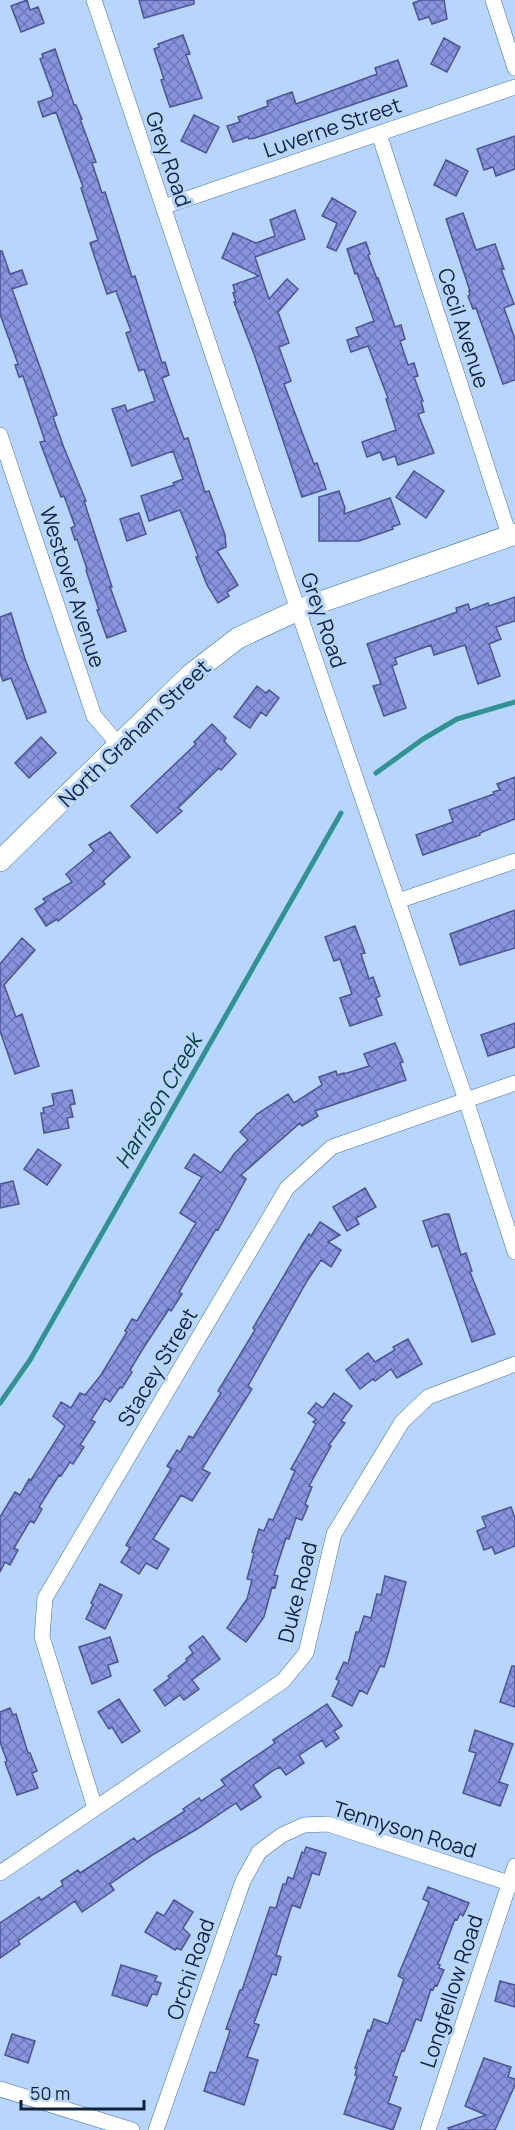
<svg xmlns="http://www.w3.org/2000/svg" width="515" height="2130" viewBox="0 0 515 2130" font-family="Manrope,sans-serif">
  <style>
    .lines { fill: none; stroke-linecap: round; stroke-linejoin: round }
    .stream { stroke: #329292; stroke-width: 5 }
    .building { fill: url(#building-cross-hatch); stroke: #4c5496; stroke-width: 1.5 }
    .street-casing { stroke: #4270ab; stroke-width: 16 }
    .secondary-casing { stroke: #4270ab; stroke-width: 22 }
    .street { stroke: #fff; stroke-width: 15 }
    .secondary { stroke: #fff; stroke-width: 21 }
    .labels { text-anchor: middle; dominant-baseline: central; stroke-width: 6; stroke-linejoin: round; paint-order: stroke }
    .street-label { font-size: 21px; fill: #0f223a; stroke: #b8d6fd }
    .water-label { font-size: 22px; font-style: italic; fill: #064142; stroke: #b8d6fd }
  </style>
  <defs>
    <pattern id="building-cross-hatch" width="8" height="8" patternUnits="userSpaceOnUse" patternTransform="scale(1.5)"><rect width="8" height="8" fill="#8894de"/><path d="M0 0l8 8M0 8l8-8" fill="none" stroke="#6e78b5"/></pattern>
  </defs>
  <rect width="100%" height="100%" fill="#b8d6fd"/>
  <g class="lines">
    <path class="stream" d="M376,773L423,739L457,719L515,702
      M0,1403L30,1360L341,813"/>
  </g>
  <path class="building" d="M27,0L30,10L38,7L44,23L21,32L11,6Z
    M139,0H194V4L144,18Z
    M421,0H444L447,19L432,24L429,17L419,20L413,3Z
    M183,35L190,54L186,55L202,98L170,107L161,80L164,79L154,49L159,47L158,44Z
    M444,38L460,47L447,72L431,64Z
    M55,49L74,105H76L82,119H80L96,162L92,163L102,193L105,192L132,277L135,276L162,363L165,362L169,375L162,378L184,439L188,438L205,492L209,491L225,535L226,547L217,551L238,585L227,592L229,596L218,603L207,585L196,557L198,556L180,510L149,521L141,496L174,485L173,483L183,479L173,451L132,466L112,409L125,405L127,411L155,401L144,369L139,371L126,333L131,331L116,291L107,294L90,243L98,240L81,188L83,187L56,112L43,117L38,102L52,97L53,94L40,59L43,58L42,54Z
    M398,60L407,86L255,138L249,139L248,137L233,142L227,126L240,122L238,117L268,106L267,101L292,92L296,104L377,74L375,68Z
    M194,115L219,127L206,153L181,141Z
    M515,136V169L496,176L493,167L484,170L477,149Z
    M446,160L468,171L456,196L434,185Z
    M332,198L356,212L336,251L327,247L337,223L322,216Z
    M295,210L305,239L255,257L269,299L287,279L298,289L278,312L289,343L279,347L291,381L284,384L314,464L317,463L326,489L302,497L254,354L234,302H236L233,293L235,292L233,285L259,276L222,258L233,233L256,243L275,236L270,220Z
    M463,213L476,250L495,244L504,269H501L514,304L504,308L515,339V380L503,384L476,308L473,309L468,296L470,295L469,291H470L446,219Z
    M366,242L370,254L368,255L377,279L378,278L395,327L401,325L405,339L400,341L408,365L414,363L418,376L414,377L423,401H421L424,412L418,414L434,453L398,465L395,456L383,460L380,452L367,457L362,442L396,430L386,399L388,398L368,346L351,352L347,340L359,336L356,328L374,321L357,273L355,274L347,249Z
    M0,251H2L10,274L22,270L27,284L12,289L57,415L53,417L64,448L86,501H84L112,587H110L126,631L107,638L97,610H99L86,570L87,569L77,539L75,540L71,528L75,526L64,496L61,497L49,466L40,442L45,441L23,376L19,377L15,365L18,364L0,314Z
    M414,471L444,491L426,518L396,497Z
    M339,491L345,508L344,514L390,498L400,524L392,527L393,529L359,541H319V497Z
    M139,513L146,534L127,541L120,519Z
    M515,597V621L496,627L501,639L489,644L500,676L478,684L465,645L434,655L431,645L395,658L397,664L392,666L406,708L384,716L373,686L381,684L367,644L457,612L456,608L468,604L470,610L488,603L489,606Z
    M11,613L25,659L46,712L27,719L11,678L3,681L0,673V617Z
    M257,686L266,693L269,690L279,698L266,716L261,712L250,728L234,717Z
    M212,724L226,738L224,741L236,754L221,770L219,768L178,808L182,811L157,833L131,806L196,744L194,742Z
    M41,737L56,753L29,778L15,763Z
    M515,777V819L487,830L480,833V835L423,855L416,835L453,822L449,810L494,794L493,792L500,790L497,784Z
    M110,832L130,857L103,881L105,884L58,921L57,919L46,926L35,909L46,902L43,899L72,882L66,874L94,851L89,845Z
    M515,910V948L460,965L450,934Z
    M355,926L365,953L361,954L369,979L373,977L380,996L376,998L382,1015L350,1026L340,998L352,994L340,959L334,961L325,937Z
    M22,938L35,950L4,985L16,1017L22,1014L39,1066L15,1074L0,1031V964Z
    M515,1023V1047L488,1056L481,1035Z
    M395,1043L403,1062L400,1063L406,1080L315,1111L318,1116L302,1126L300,1123L241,1175L246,1179L218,1230L216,1229L179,1292L182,1294L171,1311L169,1309L144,1347L130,1370L132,1372L122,1388L120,1387L110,1402L105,1398L91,1420L95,1422L80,1445L84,1447L73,1464L70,1462L61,1476L59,1475L39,1507L42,1509L34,1523L30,1521L14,1548L18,1550L10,1565L5,1562L0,1572V1517L15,1492L20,1495L29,1479L31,1480L65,1426L53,1416L61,1402L71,1408L80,1393L85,1395L101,1375L127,1332L125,1331L132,1319L137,1321L196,1223L180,1213L202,1177L185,1168L194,1154L221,1173L234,1154L248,1140L240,1132L257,1114L288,1094L294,1103L322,1085L319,1077L336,1071L337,1075L344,1073V1074L369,1066L364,1054Z
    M72,1090L75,1104L70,1105L73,1117L67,1118L69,1128L44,1133L41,1113H44L43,1108L54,1105L52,1094Z
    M38,1149L61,1165L47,1185L24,1169Z
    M13,1181L19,1204L0,1208V1184Z
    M365,1188L376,1207L356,1218L359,1224L347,1231L333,1207Z
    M445,1214H449L461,1255L466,1253L472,1271L470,1272L495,1334L472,1342L438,1245L432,1247L423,1221Z
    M320,1222L340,1235L328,1242L341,1250L331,1267L321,1260L307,1281L248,1386L252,1389L202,1469L210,1473L192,1501L181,1495L153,1539L169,1549L157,1569L146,1563L139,1574L121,1562L130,1548L126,1545L171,1469L167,1466L177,1450L180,1452L189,1436L193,1438L221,1393L218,1391L255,1330L253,1328L302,1245L309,1234L311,1236Z
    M408,1339L422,1364L397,1378L391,1369L375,1381L373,1379L360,1389L346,1370L368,1353L375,1362L395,1350L393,1347Z
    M334,1393L352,1406L341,1421L345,1423L329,1445L331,1446L309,1486L312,1487L305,1504L308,1506L302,1520L296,1518L289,1539L286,1538L274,1575L278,1576L275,1588L272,1587L264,1617L246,1642L227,1628L247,1599L252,1580L247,1579L254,1553L252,1552L259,1529L264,1531L269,1519L273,1520L295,1471L291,1469L316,1424L313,1422L316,1419L308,1413L316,1403L323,1408Z
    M511,1507L515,1518V1546L495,1554L492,1547L484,1550L477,1531L486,1527L482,1517Z
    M385,1576L406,1582L389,1651L384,1667L380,1666L367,1694L360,1690L352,1706L332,1696L339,1681L336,1679L344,1662L348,1664L356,1632H359L364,1616L371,1618L377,1594L381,1595Z
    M100,1584L122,1595L105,1629L86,1619L93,1604L91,1603Z
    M203,1636L220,1659L192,1680L199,1689L184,1700L180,1695L165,1706L154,1690L170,1678L168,1676L187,1661L186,1659L193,1653L189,1647Z
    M110,1637L118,1662L108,1665L111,1676L92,1684L79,1647Z
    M512,1666H515V1707L500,1702Z
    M119,1699L140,1731L122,1743L112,1727L109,1729L98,1712Z
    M327,1704L342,1726L334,1731L339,1738L326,1747L322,1740L299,1755L304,1763L286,1775L280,1767L274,1770L253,1785L261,1797L241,1810L236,1803L197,1829L154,1854L110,1884L114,1890L82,1912L75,1901L18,1941L20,1944L0,1958V1923L39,1897L41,1900L63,1885L61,1881L78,1870L80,1873L134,1838L137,1842L185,1811L183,1809L199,1798L201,1801L225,1785L221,1780L275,1743L273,1740Z
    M10,1708L13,1715L16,1714L28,1753H30L37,1771L32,1773L38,1788L17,1795L5,1762L7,1761L0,1742V1712Z
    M475,1730L513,1744L499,1782L508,1785L500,1806L463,1793L476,1753L469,1751Z
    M306,1847L326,1853L319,1875L312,1873L300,1908L292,1905L276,1955L281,1957L276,1975L272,1974L254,2023L259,2025L247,2057L258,2060L244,2105L204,2091L210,2072L216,2073L229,2034L230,2030L226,2029L240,1990H242L270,1907L276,1908L283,1884H286L288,1877L293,1879L302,1852L304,1853Z
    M428,1887L469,1903L463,1916L460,1914L457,1920L455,1919L438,1964L440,1965L439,1968L444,1970L437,1986L435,1985L433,1990L431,1989L421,2021L416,2019L404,2051L402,2050L393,2076L397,2077L388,2103L401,2108L393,2130L344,2114L357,2076L355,2075L357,2068H355L368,2030L370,2031L374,2019L388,2024L404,1979L398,1976L429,1902L423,1899Z
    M174,1900L193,1912L183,1928L190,1935L181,1950L177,1948L175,1950L145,1932L157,1912L164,1916Z
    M121,1965L157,1976L155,1981L161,1983L157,1995L152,1994L147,2006L112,1995Z
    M500,1981L515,1985V2007L495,2001Z
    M12,2034L35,2041L28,2063L5,2055Z
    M484,2058L511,2067L508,2077L515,2079V2085L495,2130H449L448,2128L486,2115L465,2106Z"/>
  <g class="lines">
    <defs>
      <path id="street" d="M94,0L298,610L466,1100L515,1252
        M493,0L515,68
        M379,134L509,535
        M163,207L515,87
        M0,435L94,716L119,745
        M398,901L515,861
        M95,1808L42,1637L45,1598L287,1188L332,1147L515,1083
        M0,1873L283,1681L306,1653L334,1534L402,1422L428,1397L515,1364
        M0,2089L132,2130
        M156,2130L243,1881L259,1852L282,1835L304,1825L328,1824L515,1885
        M428,2130L515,1866"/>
      <path id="secondary" d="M0,861L190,675L238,638L298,610L515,534"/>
    </defs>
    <use href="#street" class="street-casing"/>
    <use href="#secondary" class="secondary-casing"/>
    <use href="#street" class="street"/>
    <use href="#secondary" class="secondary"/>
  </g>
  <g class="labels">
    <g class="street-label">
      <text transform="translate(332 127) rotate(-19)">Luverne Street</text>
      <text transform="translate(169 159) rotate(71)">Grey Road</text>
      <text transform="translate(464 328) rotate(72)">Cecil Avenue</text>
      <text transform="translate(73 587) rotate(72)">Westover Avenue</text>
      <text transform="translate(324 620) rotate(71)">Grey Road</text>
      <text transform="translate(134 733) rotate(-44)">North Graham Street</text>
      <text transform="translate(157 1367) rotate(-59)">Stacey Street</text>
      <text transform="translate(297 1592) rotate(-76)">Duke Road</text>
      <text transform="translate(405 1829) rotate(17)">Tennyson Road</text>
      <text transform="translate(190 1969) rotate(-71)">Orchi Road</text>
      <text transform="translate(451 1991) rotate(-72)">Longfellow Road</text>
    </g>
    <g class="water-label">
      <text transform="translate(158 1101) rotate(-60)">Harrison Creek</text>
    </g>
  </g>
  <path d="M21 2100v9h123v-9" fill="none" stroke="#0f223a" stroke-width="3"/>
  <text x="30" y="2100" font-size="18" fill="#0f223a" stroke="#b8d6fd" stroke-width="4.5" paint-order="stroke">50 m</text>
</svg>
